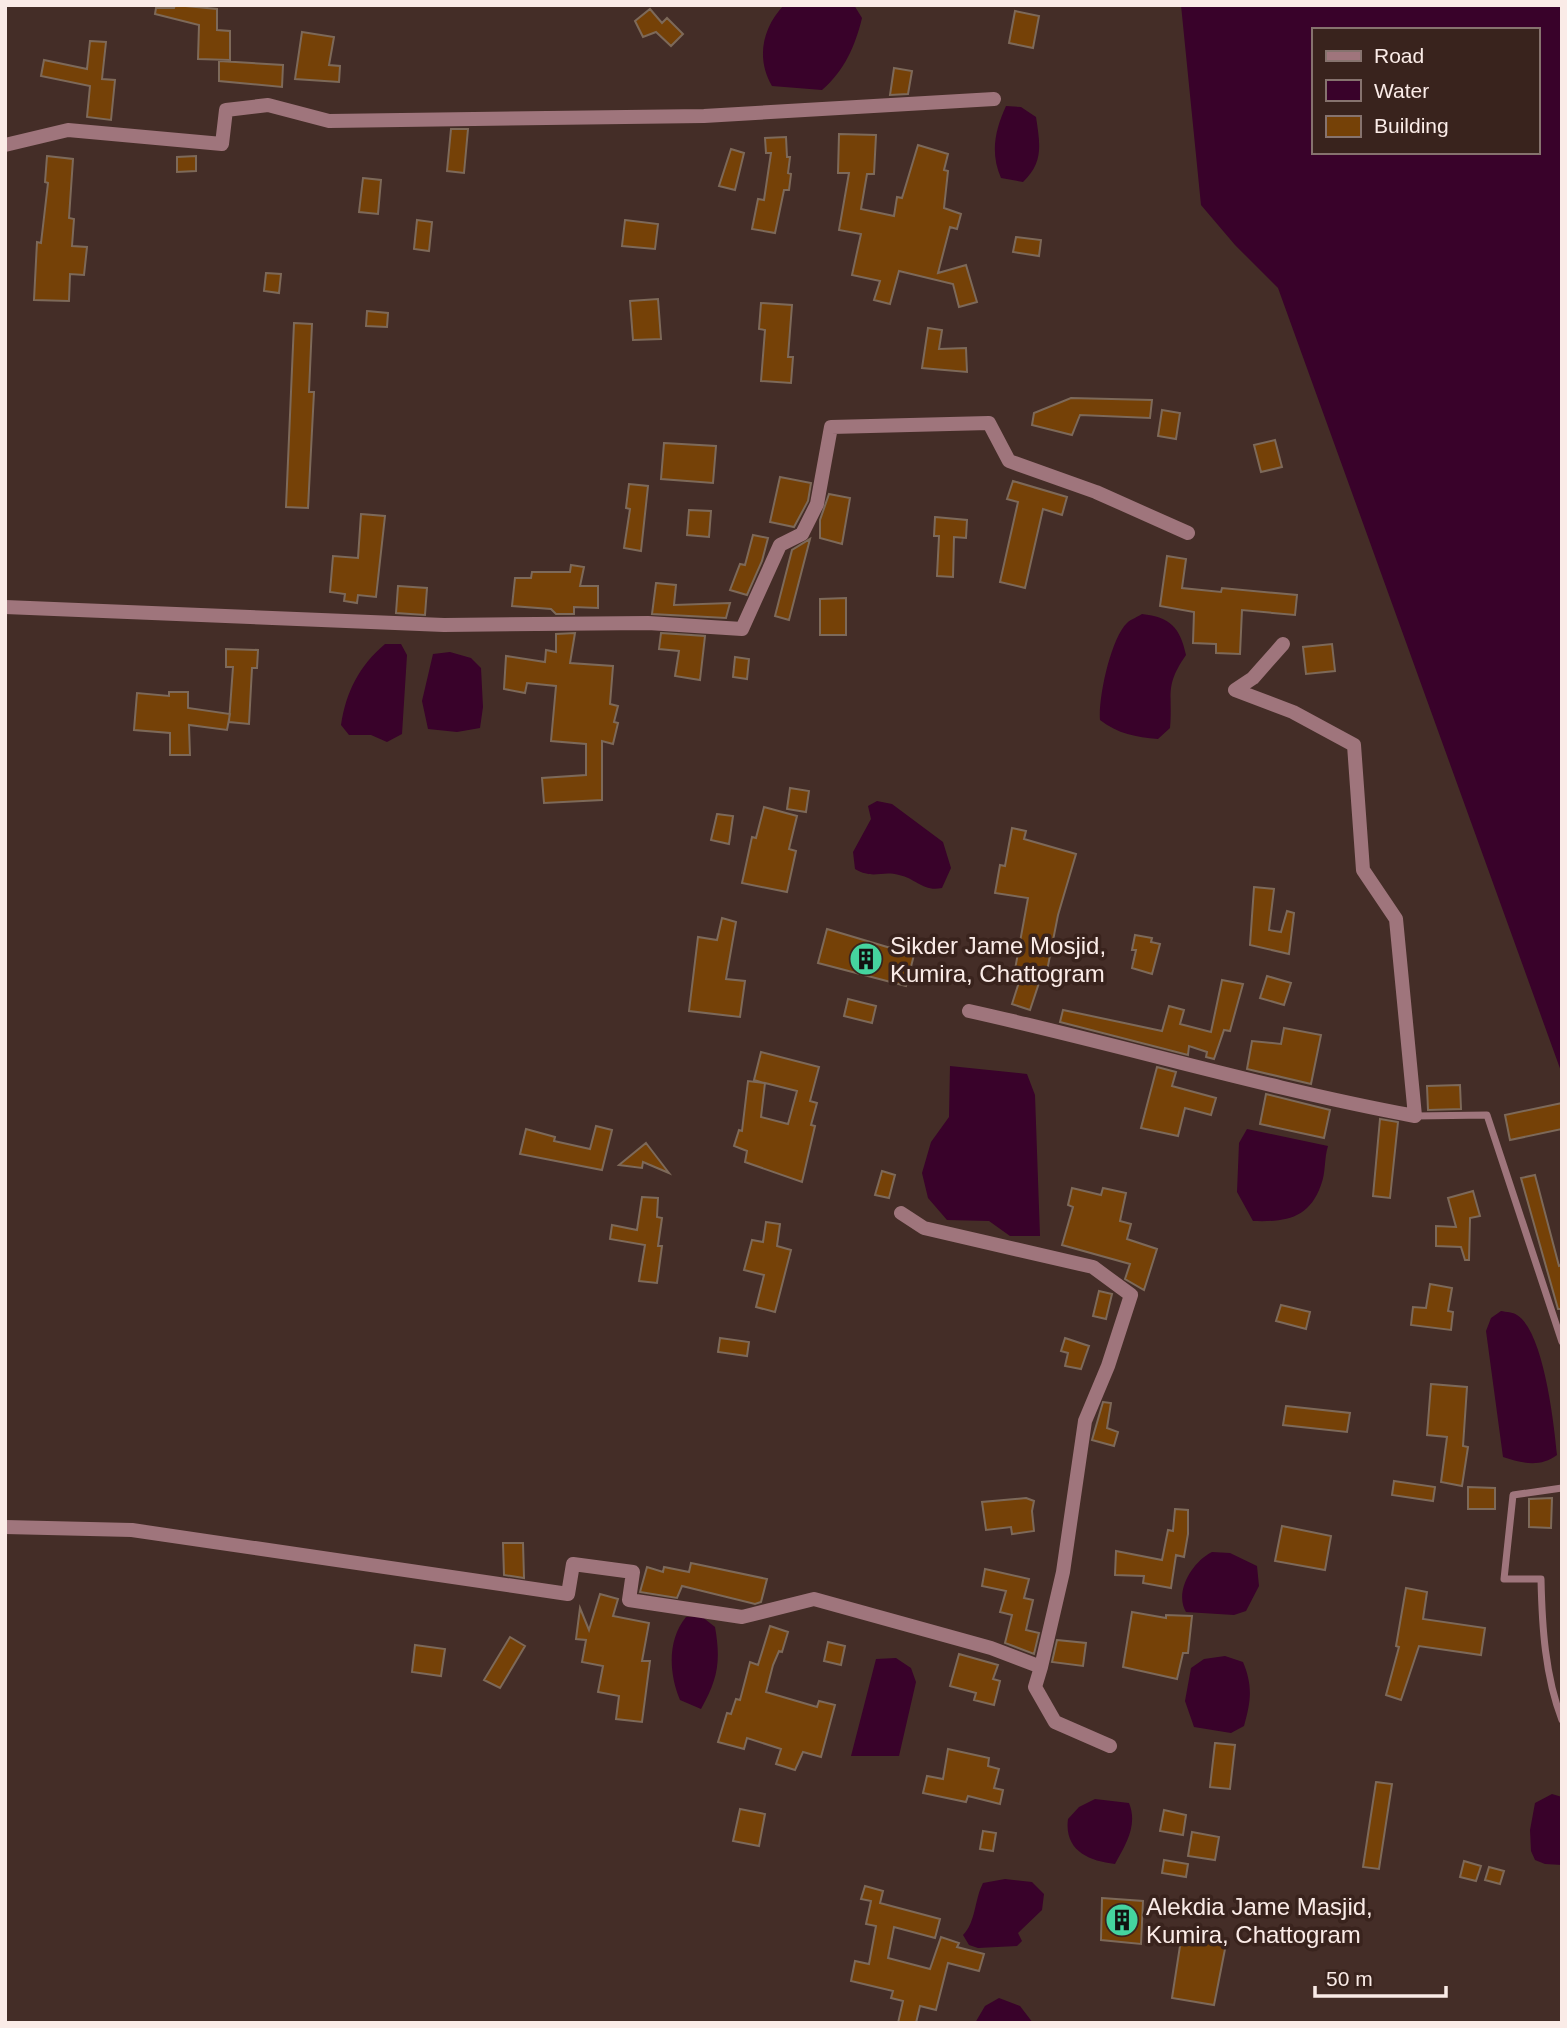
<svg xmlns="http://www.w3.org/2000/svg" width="1567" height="2028" viewBox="0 0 1567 2028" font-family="Arial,sans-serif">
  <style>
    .water { fill: #39022a; fill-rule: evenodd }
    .building { fill: #754107; stroke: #7d6959; stroke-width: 2; fill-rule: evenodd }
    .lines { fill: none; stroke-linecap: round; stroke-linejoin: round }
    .lane { stroke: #9f757c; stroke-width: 7 }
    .street { stroke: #9f757c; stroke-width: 14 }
    .labels { text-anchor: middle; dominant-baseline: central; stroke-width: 7; stroke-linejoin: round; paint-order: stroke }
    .poi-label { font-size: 24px; fill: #faebe7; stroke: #39231d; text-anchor: start }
  </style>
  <rect width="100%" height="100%" fill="#442d27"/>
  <path class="water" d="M784,5H854L862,18C855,47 844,71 822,90L772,86C756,59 762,28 784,5Z
    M1181,5H1562V1074L1278,288L1235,245L1201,205ZM1313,30H1537V152H1313Z
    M1006,106L1021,107L1036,117C1040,144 1044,162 1023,182L1001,178C990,153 995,130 1006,106Z
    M1142,614C1170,617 1180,627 1186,655C1164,687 1173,693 1170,728L1158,739C1136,737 1118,734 1100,720C1098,698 1111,638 1127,623C1131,619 1138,617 1142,614Z
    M385,644H401L407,655L402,734L387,742L371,735H349L341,725C346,692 359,666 385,644Z
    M450,652L471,658L481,668L483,707L480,728L457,732L428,729L422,701L433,654Z
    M877,801L892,804L943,842L951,868L942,888C923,892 917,879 899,875C881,870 874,880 855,869L853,852L871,819L868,806Z
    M950,1066L1027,1074L1035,1095L1040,1236H1010L989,1221L947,1220L928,1198L922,1173L931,1142L949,1117Z
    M1247,1129L1328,1146C1324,1158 1326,1173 1321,1185C1309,1219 1285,1222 1253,1221L1237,1192L1239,1143Z
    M1501,1311C1506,1312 1513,1312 1517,1315C1544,1332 1554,1424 1557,1455C1540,1468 1521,1463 1503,1457L1486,1331L1491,1318Z
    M1212,1552L1230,1553L1257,1566L1259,1586L1246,1611L1234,1615L1186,1612C1174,1592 1192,1562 1212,1552Z
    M701,1616L715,1627C721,1661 718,1679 701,1709L680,1700C669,1674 667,1640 686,1617Z
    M1225,1656L1243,1662C1253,1686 1251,1701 1244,1726L1231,1733L1194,1727L1185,1701L1191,1668L1204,1659Z
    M896,1658L911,1668L916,1682L899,1756H851L876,1659Z
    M1552,1794L1562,1797V1865L1545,1864L1535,1860L1531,1851L1530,1830L1535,1803Z
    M1095,1799L1129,1803C1138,1825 1126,1844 1115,1864C1088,1861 1064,1850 1068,1819L1079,1807Z
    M1005,1879L1032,1882L1044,1894L1042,1910L1018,1933L1022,1941L1017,1946L978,1948L969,1945L963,1935C976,1922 974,1901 983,1883Z
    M999,1998L1020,2006L1033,2023H975L985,2006Z"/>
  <path class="building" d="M175,5L217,9V30L230,31V60L198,59L199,25L155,14L156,8H174Z
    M650,9L662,23L667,18L683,34L671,46L656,32L643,37L635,21Z
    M1015,11L1039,16L1033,48L1009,43Z
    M302,32L334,37L329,65L340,66L339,82L295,79Z
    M90,41L106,42L102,79L115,80L111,120L87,117L90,86L41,76L44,60L87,69Z
    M219,61L283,65L282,87L219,81Z
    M894,68L912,71L908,94L890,95Z
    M451,129H468L464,173L447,171Z
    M839,134L876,135L874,174H867L861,209L894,216L897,197L902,198L918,145L948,154L944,170L948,171L944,208L961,214L957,229L950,227L938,273L966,265L977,302L959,307L953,284L899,271L890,304L874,300L880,281L852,275L861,234L839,230L849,173H838Z
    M786,137L787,157H790L788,173L791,174L789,190H784L775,233L752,229L758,199L764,200L771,153H766L765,138Z
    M731,149L744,153L735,190L719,186Z
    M47,156L73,159L69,218L74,219L72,246L87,247L84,275L70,274L69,301L34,300L37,242L41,243L48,183L45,182Z
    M196,156V171L177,172V157Z
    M363,178L381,180L378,214L359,212Z
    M417,220L432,222L429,251L414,249Z
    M625,220L658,224L655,249L622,246Z
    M1016,237L1041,240L1039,256L1013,252Z
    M266,273L281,274L279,293L264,291Z
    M658,299L661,339L633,340L630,301Z
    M761,303L792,305L788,357H793L791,383L761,381L765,330L759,329Z
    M367,311L388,313L387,327L366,326Z
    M294,323L312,324L309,392H314L308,508L286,507Z
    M928,328L942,330L939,349L966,348L967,372L922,368Z
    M1071,398L1152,400L1150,418L1080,415L1072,435L1032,425L1034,413Z
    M1162,410L1180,413L1176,439L1158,436Z
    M1275,440L1282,467L1261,472L1254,445Z
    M664,443L716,446L713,483L661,479Z
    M780,477L811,483L808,501L794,527L770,522Z
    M1013,481L1067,497L1062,515L1043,509L1025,588L1000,582L1018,502L1007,499Z
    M629,484L648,486L641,551L624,548L630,509L626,508Z
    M829,494L850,498L842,544L820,538V520Z
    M689,510L711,511L709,537L687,535Z
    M361,514L385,516L376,597L358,595L357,603L344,601L345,594L330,592L333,556L358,558Z
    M935,517L967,520L966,538L954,537L953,577L937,576L939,536H934Z
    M753,535L768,538L762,561L747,595L730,590L740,564L745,565Z
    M810,539L789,620L775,616L792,550Z
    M1167,556L1186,559L1182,588L1221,592L1222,588L1297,595L1295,615L1242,610L1240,654L1216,653V644L1193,643L1194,612L1160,606Z
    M571,565L584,567L580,586H598V608L574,607V614H556L551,609L512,606L515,578H531L532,572H570Z
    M656,583L676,585L674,605L730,603L726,618L652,614Z
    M398,586L427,588L425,615L396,613Z
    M846,598V635H820V599Z
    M575,633L570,663L613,666L610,704L618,706L614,722L618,723L613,744L602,741V800L544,803L542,778L586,775V744L551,741L556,686L527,683L525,693L504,689L506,656L545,662L546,650L556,652V634Z
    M661,633L705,636L700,680L675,676L679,651L659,649Z
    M1332,644L1335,671L1306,674L1303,647Z
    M226,649L258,650L257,668H252L249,724L229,722L233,667H226Z
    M735,657L749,659L747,679L733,677Z
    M169,692H188V708L230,714L227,730L189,725L190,755H170V733L134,730L137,693L169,696Z
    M790,788L809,791L806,812L787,809Z
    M764,807L797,816L789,849L796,851L787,892L742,883L752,837L756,838Z
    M717,814L733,816L729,844L711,840Z
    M1012,828L1026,831L1024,839L1076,854L1058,915L1045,981L1040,980L1030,1010L1012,1004L1021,976L1014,975L1028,898L995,893L1000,865L1005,866Z
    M1254,887L1274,889L1269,930L1281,932L1287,911L1294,913L1289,954L1250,945Z
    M722,918L736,922L726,979L745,981L740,1017L689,1011L698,937L717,940Z
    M827,929L914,955L906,986L818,963Z
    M1135,935L1152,938L1151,942L1160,944L1152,974L1132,968L1136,950H1132Z
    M1267,976L1291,983L1284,1005L1260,998Z
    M1222,980L1243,984L1230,1031L1224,1030L1214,1059L1206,1057L1207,1052L1189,1046L1188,1055L1060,1022L1063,1010L1162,1031L1169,1006L1184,1010L1180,1024L1211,1032Z
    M848,999L876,1006L872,1023L844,1016Z
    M1284,1028L1321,1035L1311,1084L1247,1069L1252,1041L1281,1044Z
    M761,1052L819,1067L810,1101L817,1103L811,1125L815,1126L802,1182L745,1162L747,1151L734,1146L739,1130L742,1131L748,1081L764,1083L754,1080ZM765,1083L797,1091L788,1124L761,1117Z
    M1157,1067L1176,1072L1172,1086L1216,1098L1211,1115L1185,1108L1178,1136L1141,1128Z
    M1460,1085L1461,1109L1428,1110L1427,1086Z
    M1266,1094L1330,1110L1324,1138L1260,1124Z
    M1562,1103V1129L1510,1140L1505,1115Z
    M1380,1119L1398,1122L1390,1198L1373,1196Z
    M596,1126L612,1130L602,1170L520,1154L526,1129L555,1137L554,1141L590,1149Z
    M646,1143L669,1173L643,1162L642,1168L619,1165Z
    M882,1171L895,1175L889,1198L875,1195Z
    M1535,1175L1559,1266L1562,1265V1309H1558L1521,1178Z
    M1072,1188L1101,1195L1103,1188L1126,1193L1120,1221L1131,1224L1127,1239L1157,1249L1144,1290L1125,1279L1130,1264L1062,1245L1073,1207L1068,1205Z
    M1473,1191L1480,1216L1470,1218L1469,1260H1465L1461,1247L1436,1246V1226L1456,1227L1448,1198Z
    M642,1197L658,1198L657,1217L662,1218L658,1246H662L657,1283L639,1281L645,1245L610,1239L612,1225L637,1230Z
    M766,1222L780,1224L777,1246L791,1250L775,1312L756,1307L764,1275L744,1270L752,1240L763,1242Z
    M1430,1284L1452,1288L1448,1311L1453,1312L1451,1330L1411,1325L1413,1307L1426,1308Z
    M1099,1291L1112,1294L1106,1319L1093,1316Z
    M1281,1305L1310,1312L1306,1329L1276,1321Z
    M720,1338L749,1342L747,1356L718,1352Z
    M1065,1338L1089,1346L1081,1369L1065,1366L1068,1353L1061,1351Z
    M1431,1384L1467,1387L1463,1446L1468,1447L1462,1486L1441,1482L1447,1437L1427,1435Z
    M1103,1402L1111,1403L1107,1428L1118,1432L1114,1446L1092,1440Z
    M1286,1406L1350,1413L1347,1432L1283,1425Z
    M1394,1481L1435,1487L1433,1501L1392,1495Z
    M1468,1487L1495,1488V1509H1468Z
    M1026,1498L1034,1501L1032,1511L1034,1531L1012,1534L1011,1527L986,1530L982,1502Z
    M1552,1498L1551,1528L1529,1527V1499Z
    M1175,1509L1188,1510V1534L1184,1557L1176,1555L1171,1588L1143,1583L1144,1576L1115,1575L1116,1551L1162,1560L1168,1530L1173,1531Z
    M1282,1526L1331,1536L1325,1570L1275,1561Z
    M503,1543H523L524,1578L504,1575Z
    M691,1563L767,1579L761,1602L755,1604L682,1586L677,1598L640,1592L647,1567L663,1572L664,1567L689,1572Z
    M985,1569L1029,1579L1024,1598L1033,1600L1026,1630L1039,1633L1034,1654L1005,1643L1012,1615L1000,1612L1006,1591L982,1586Z
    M1406,1588L1427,1592L1423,1619L1485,1628L1481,1655L1419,1646L1401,1700L1386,1695L1399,1647L1396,1646Z
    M600,1594L618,1599L613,1616L649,1623L642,1661H650L642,1722L616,1719L619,1696L598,1692L603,1666L582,1662L586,1640L576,1639L580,1608L589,1630Z
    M1132,1612L1166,1618V1615L1192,1616L1188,1653H1183L1177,1679L1123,1667Z
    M770,1626L788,1632L782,1652L779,1651L773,1665L766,1692L817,1707L819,1701L835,1705L821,1757L803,1752L795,1770L776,1764L781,1749L747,1738L744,1749L718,1742L727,1713L731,1714L736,1699L740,1700L750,1662L758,1665Z
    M510,1637L525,1646L500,1688L484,1680Z
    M1057,1640L1086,1643L1083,1666L1052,1662Z
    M828,1642L845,1646L841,1665L824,1661Z
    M415,1645L445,1649L441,1676L412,1672Z
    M959,1654L998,1665L993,1679L1000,1681L994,1705L974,1700L976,1693L950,1686Z
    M1215,1743L1235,1745L1230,1789L1210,1787Z
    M948,1749L989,1758L988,1766L999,1769L994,1788L1003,1790L1000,1804L968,1796L966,1802L923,1793L927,1776L943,1779Z
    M1376,1782L1392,1784L1379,1869L1363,1867Z
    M740,1809L765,1814L759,1846L733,1841Z
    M1164,1810L1186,1815L1183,1835L1160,1831Z
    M983,1831L996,1833L993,1851L980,1849Z
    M1192,1832L1219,1837L1215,1860L1188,1856Z
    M1164,1860L1188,1864L1186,1877L1162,1873Z
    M1464,1861L1481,1866L1476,1881L1460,1877Z
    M1489,1867L1504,1871L1500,1884L1485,1880Z
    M865,1886L883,1891L880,1903L940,1919L935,1938L894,1927L888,1958L930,1969L941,1937L959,1943L957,1947L984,1954L979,1971L948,1963L936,2010L920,2006L916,2023H898L903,2001L891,1998L893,1991L851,1981L855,1961L869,1964L876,1926L866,1924L871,1901L861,1899Z
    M1102,1898L1143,1901L1141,1944L1101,1940Z
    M1182,1933L1226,1944L1214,2005L1172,1998Z"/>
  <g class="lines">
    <path class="lane" d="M1415,1116L1487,1115L1562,1342
      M1562,1488L1513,1495L1504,1579H1541C1542,1626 1545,1676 1562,1720"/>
    <path class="street" d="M5,145L68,130L222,144L226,110L268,105L329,121L704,116L994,99
      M5,607L444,625L648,623L742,629L780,545L802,534L817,504L831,427L989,423L1009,461L1096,492L1188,533
      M969,1011C1118,1044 1264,1088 1415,1116L1396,919L1363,870L1354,745L1293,712L1235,690L1253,678L1283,644
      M5,1527L132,1530L568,1594L573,1564L633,1572L629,1600L742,1617L814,1599L991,1648L1041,1667L1063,1572L1085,1421L1108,1366L1131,1295L1093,1267L924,1228L901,1213
      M1041,1667L1035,1687L1055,1722L1110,1746"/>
  </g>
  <defs>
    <symbol id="building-disc" viewBox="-11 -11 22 22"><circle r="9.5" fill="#45d49f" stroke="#39231d"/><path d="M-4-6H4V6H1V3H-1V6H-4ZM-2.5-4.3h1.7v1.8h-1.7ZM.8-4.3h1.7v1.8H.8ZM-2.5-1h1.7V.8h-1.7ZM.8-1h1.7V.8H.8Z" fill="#111"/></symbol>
  </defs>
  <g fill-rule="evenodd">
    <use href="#building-disc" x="847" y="940" width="38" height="38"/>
    <use href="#building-disc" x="1103" y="1901" width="38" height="38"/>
  </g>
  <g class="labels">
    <g class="poi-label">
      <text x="890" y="945">Sikder Jame Mosjid,<tspan x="890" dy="28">Kumira, Chattogram</tspan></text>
      <text x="1146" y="1906">Alekdia Jame Masjid,<tspan x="1146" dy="28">Kumira, Chattogram</tspan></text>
    </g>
  </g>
  <rect width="1567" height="2028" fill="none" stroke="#faebe7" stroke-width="14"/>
  <rect x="1312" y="28" width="228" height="126" fill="#39231d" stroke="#86736e" stroke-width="2"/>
  <rect x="1326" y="51" width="35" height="10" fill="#9f757c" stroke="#86736e" stroke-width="2"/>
  <text x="1374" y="63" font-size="21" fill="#faebe7">Road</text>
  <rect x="1326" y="80" width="35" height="21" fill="#39022a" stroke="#86736e" stroke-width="2"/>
  <text x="1374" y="98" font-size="21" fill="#faebe7">Water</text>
  <rect x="1326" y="116" width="35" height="21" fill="#754107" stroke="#86736e" stroke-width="2"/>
  <text x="1374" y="133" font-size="21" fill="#faebe7">Building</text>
  <path d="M1315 1986v10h131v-10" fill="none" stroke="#faebe7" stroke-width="3.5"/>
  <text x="1326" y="1986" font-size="21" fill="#faebe7" stroke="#39231d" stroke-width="5" paint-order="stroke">50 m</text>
</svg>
